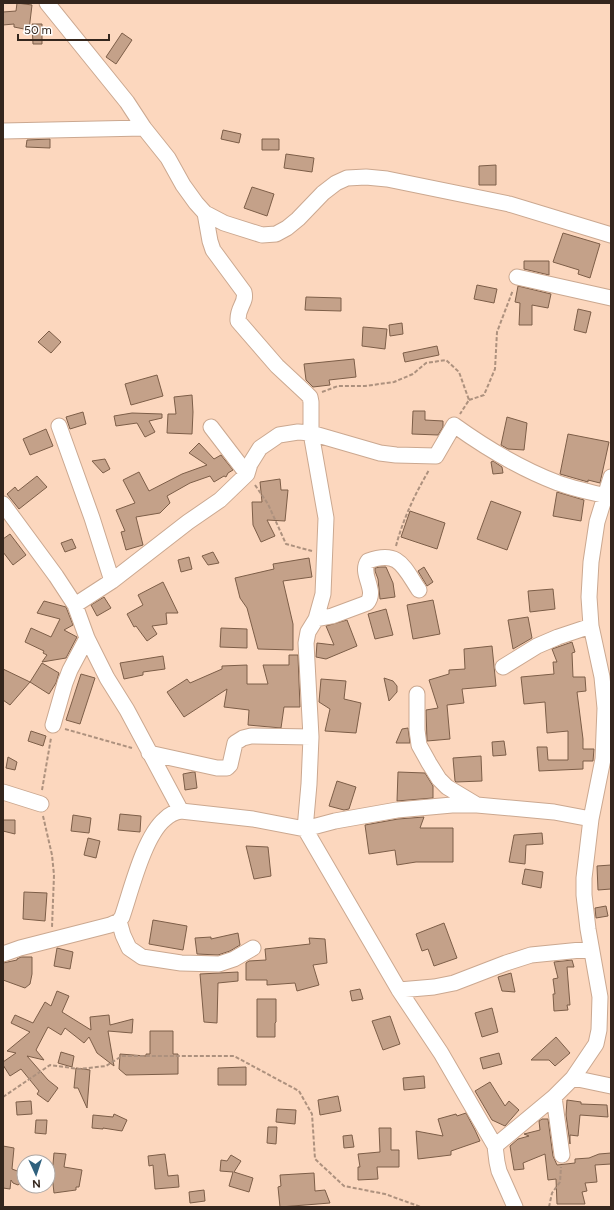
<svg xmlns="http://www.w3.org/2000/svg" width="614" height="1210" viewBox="0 0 614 1210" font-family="Figtree,sans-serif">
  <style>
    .building { fill: #c4a189; stroke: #7d5e48 }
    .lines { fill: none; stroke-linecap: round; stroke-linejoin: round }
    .minor-casing { stroke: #cba890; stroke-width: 17 }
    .path { stroke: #ad917e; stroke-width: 2; stroke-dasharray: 4 2; stroke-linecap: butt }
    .minor { stroke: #fff; stroke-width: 15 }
  </style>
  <rect width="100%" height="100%" fill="#fcd7be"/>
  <path class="building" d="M17,3L32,5L29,30L14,27V24L3,25V12L16,11Z
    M32,24H42V44H33Z
    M122,33L132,40L116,64L106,57Z
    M223,130L241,134L239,143L221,139Z
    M50,139V148L26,147L27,140Z
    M262,139H279V150H262Z
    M286,154L314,158L312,172L284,168Z
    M496,165V185H479V166Z
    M252,187L274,194L267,216L244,208Z
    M563,233L600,244L590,278L578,274L579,270L553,262Z
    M524,261H549V275L524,269Z
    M477,285L497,289L494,303L474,299Z
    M518,286L551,294L548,308L532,305V325H519L520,303L515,302Z
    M306,297L341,298V311L305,310Z
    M578,309L591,312L586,333L574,330Z
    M402,323L403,334L390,336L389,325Z
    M363,327L387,329L385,349L362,346Z
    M49,331L61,342L51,353L38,342Z
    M437,346L439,355L405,362L403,353Z
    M354,359L356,377L329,380L330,385L313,387L306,380L304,364Z
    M157,375L163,396L131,405L125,384Z
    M192,395L193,412L192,434L167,433L168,414H176L174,397Z
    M413,411H425V420L443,421V427L438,435L412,434Z
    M83,412L86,424L70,429L66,417Z
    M132,413L162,414V418L149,421L155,432L145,437L137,423L116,426L114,416Z
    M507,417L527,423L524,450L508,449L501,445Z
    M46,429L53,446L30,455L23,439Z
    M568,434L609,442L600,483L588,480V482L560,474Z
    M199,443L214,459L221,455L233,470L228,473L226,477L224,476L214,482L210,476L190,483L167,496L170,503L160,513L136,517L143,545L126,550L121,532L125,531L116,510L135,503L123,480L139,472L149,491L182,474L207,465L189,453Z
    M105,459L110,469L103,473L92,461Z
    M493,461L502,467L503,473L493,474L491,462Z
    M37,476L47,487L19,509L7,494L15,487L18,491Z
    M280,479L281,490H288L285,521L267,520L275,536L261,542L253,525L252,502H262L260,482Z
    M557,492L584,500L581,521L553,516Z
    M491,501L521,512L507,550L477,539Z
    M410,511L445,523L437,549L401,537Z
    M10,534L26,555L13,565L3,552V539Z
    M72,539L76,548L65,552L61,543Z
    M213,552L219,563L208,565L202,556Z
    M189,557L192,569L181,572L178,560Z
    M309,558L312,577L283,581L293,624V650L258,649L247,608L240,598L235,578L274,569L273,564Z
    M380,567H386L393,583L395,597L380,599L378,579L375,571V568Z
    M424,567L433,582L427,586L418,571Z
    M163,582L178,613H166L167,624L152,626L157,634L147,641L136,626L134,627L127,614L143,605L138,595Z
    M553,589L555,609L530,612L528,591Z
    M104,597L111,608L97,616L91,605Z
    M433,600L440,634L413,639L407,605Z
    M44,601L66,607L73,625L64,630L77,637L66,658L42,662L47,655L43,653L44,651L25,642L31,628L51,637L60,619L37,613Z
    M386,609L393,635L375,639L368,614Z
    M528,617L532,638L513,649L508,620Z
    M347,620L357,646L326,659L316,657L317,643L334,645L326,626Z
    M221,628L247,629V648L220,647Z
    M572,642L575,652L572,653L573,677H585L586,691L577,692L583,739V749H594L593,761H583V769L539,771L537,747H547L548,760H568V731L547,733L545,702L524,704L521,677L554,674L553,662H557L552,649Z
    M492,646L496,686L462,689L464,703L447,705L450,739L427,741L426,710L438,708L429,680L449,674V670L465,669L464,649Z
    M289,655H298L300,707H284L281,728L248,725L249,710L224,707L227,689L184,717L167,692L187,679L190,683L222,669V666L247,665V684H268L263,665H289Z
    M163,656L165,669L143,672V675L124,679L120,663Z
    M42,663L59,673L56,683L49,694L30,682Z
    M3,669L30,682L10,705L3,700Z
    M81,674L95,678L80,724L66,720Z
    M384,678L393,681L397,686V692L389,701Z
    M321,679L346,681L344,699L361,703L356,733L325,731L330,709L319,702Z
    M408,728L410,743H396L402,729Z
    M31,731L46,736L43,746L28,741Z
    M504,741L506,755L493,756L492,742Z
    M481,756L482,781L456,782L455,781L453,758Z
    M8,757L17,762L15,770L6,768Z
    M193,772H195L197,788L185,790L183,774Z
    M398,772L425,773L433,786V798L397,801Z
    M337,781L356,787L349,809L344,810L329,806Z
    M120,814L141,816L140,832L118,830Z
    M73,815L91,818L89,833L71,831Z
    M424,817L420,828H453V862H416L397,865L395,850L369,854L365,825L398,819Z
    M3,820H15V834L3,831Z
    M542,833L543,844L526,845L525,864L509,862L514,835Z
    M88,838L100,841L96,858L84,855Z
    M246,846L268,847L271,876L254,879Z
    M611,865V889L598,890L597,866Z
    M525,869L543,872L541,888L522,884Z
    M24,892L47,893L45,921L23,919Z
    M606,906L608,916L596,918L595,908Z
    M153,920L187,926L183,950L149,944Z
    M444,923L457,958L434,966L428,949L422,951L416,934Z
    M238,933L240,945L230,951L218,955L197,954L195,938L211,937V939Z
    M309,938L325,939L327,963L313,965L319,985L297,991L295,983L267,985V980H246V963L249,961L266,960L265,949L310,944Z
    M57,948L73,952L70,969L54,966Z
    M21,957H32V974L30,984L25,988L3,980V963L17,960V959Z
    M572,960L574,967H567L570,1005H567L568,1010L554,1011L553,994H555L553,979L558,978L554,962Z
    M238,972V981L218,983L217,1023L204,1022L200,974Z
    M511,973L515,992L502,991L498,977Z
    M360,989L363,999L352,1001L350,991Z
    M57,991L69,996L62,1012L91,1030L90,1017L109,1015L110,1025L133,1019L132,1033L108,1031L114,1066L97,1053L89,1037L84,1043L65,1028L61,1035L48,1027L36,1050L44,1060L27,1056L48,1080L58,1088L48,1102L37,1094L39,1091L21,1069L10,1076L3,1065V1062L16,1053L7,1051L30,1032L11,1023L15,1015L33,1023L45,1002L51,1006Z
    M257,999H276V1022L275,1023V1037H257Z
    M492,1008L498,1032L482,1037L475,1013Z
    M390,1016L400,1044L383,1050L372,1021Z
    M150,1031H173V1054H178V1074L126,1075L119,1069L120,1054L146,1056V1054H150Z
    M556,1037L570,1053L555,1066L549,1060H531Z
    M61,1052L74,1056L72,1067L58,1063Z
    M499,1053L502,1064L483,1069L480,1058Z
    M246,1067V1085H218V1068Z
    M76,1068L90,1070L87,1108L78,1088H74Z
    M424,1076L425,1088L404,1090L403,1078Z
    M490,1082L505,1106L509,1101L519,1110L505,1126L492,1120L475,1091Z
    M338,1096L341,1111L320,1115L318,1100Z
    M567,1100L581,1102V1104L607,1105L608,1117L580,1115L578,1136L570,1135V1144L566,1115Z
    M31,1101L32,1114L17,1115L16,1102Z
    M277,1109L296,1110L295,1124L276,1122Z
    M466,1113L475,1130L480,1141L451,1151V1155L418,1159L416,1131L443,1136L438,1119L456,1114L457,1116Z
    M114,1114L127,1120L122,1131L103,1128V1129L92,1128L93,1115L113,1117Z
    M542,1119H548L553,1156L557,1165L575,1163V1159L589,1158L599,1154L611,1153V1164L595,1165L597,1182L585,1183L587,1191L582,1192L585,1204H557L556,1179L548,1180L545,1154L523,1163L524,1169L514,1170L510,1146L518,1139L529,1136L524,1134L540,1130L539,1121Z
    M36,1120H47L46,1134L35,1133Z
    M268,1127H277L276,1144L267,1143Z
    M379,1128H391V1150H399V1167H377L378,1179L358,1180V1167H360L358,1154L380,1152Z
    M352,1135L354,1147L344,1148L343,1136Z
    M3,1146L14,1148L12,1169L20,1172L24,1177L23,1181L18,1185L13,1183L11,1180L10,1189L3,1188Z
    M54,1153L66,1154L64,1167L82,1170L79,1187H76V1190L54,1193L52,1175Z
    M165,1154L168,1176L178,1175L179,1187L155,1189L153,1165L149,1166L148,1156Z
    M231,1155L241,1161L234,1172L253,1178L249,1192L229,1186L233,1172L220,1171L221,1160L227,1161Z
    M314,1173L315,1191L325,1190L330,1203L280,1207L278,1187L281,1186L280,1175Z
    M204,1190L205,1201L190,1203L189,1192Z"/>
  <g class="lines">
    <defs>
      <path id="minor" d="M47,3L127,102L144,128L168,158L183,185L196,203L205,213L224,223L262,235L276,234L287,228L298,219L323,193L336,183L347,178L366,177L387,179L509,204L611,235
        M3,131L144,128
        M205,213L210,241L213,250L244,292C247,303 237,307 238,321L277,366L306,393L310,397L311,402V433L326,518L323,594L316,619L308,632L306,643L311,737L309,784L305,829L399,990L441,1053L495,1146L497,1162L499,1171L515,1207
        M517,277L611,298
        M59,426L92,518L112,581
        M211,427L247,474
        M3,504L56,576L75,605L87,638L107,678L127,710L181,811
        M75,605L112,581L188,522L220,500L247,474L250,464L260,448L279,435L298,432L311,433L380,453L396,455L436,456L454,425C486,448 521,469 558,483C575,489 593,493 611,497
        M316,619L332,616L367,603C378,590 359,574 368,561C399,550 403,566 419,590
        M503,667L537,646L558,637L591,626
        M417,694V730L419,745L429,763L439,779L447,787L477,805
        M53,725L65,683L70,670L87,638
        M149,753L217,768H227L230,765L235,743L243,738L251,736L311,737
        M3,792L41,804
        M119,921L123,935L129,948L142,957L181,963L219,964L234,959L253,948
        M3,954L20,948L110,925L119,921L122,917C131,891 144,836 165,819C170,814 175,812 181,811L253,819L305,829L335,821L397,810L452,805H477L554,812L591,819
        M399,990L434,987L454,983L506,963L531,955L591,949
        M573,1078L611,1086
        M554,1097L562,1155
        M495,1146L554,1097L573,1078L596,1044L599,1030L600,997L588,929L584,895V878L591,819L603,759L605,708L602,677L591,626L589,597L591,562L597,522L611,477"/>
    </defs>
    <use href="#minor" class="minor-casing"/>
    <path class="path" d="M322,392L338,386H365L394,382L413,374L426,363L446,360L459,372L469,400L460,414
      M469,400L484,395L495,369L497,332L513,290
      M255,485L268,504L286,544L312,551
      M396,546C403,519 415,494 429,470
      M65,729L132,748
      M42,790L51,738
      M43,816L52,855L54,875L52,927
      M3,1097L50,1065L79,1069L106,1066L122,1056H234L299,1091L312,1114L315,1159L344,1186L385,1194L421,1207
      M549,1207L552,1193L560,1182L561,1167"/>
    <use href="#minor" class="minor"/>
  </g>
  <rect width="614" height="1210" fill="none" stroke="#34261d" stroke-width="8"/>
  <g transform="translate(36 1174) rotate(177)"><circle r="19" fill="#ffffff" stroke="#aea8a5"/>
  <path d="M0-3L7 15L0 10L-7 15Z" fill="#2f617e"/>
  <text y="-6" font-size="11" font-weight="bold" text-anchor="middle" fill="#34261d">N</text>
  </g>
  <path d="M18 34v6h91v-6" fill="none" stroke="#34261d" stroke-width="2"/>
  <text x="24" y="34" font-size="12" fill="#34261d" stroke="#ffffff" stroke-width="3" paint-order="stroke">50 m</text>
</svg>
